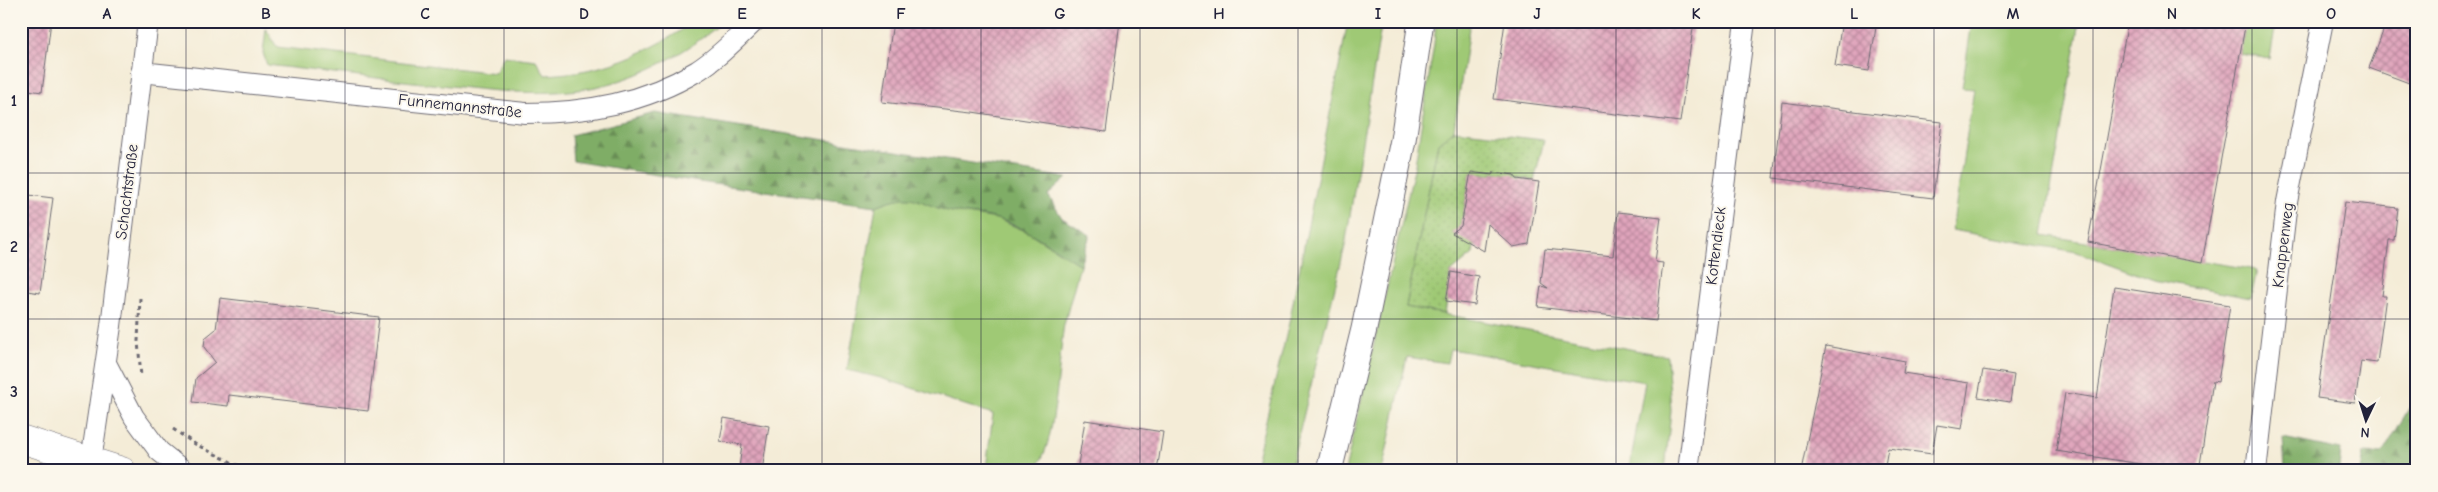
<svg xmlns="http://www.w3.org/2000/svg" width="2438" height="492" viewBox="0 0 2438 492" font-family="'Comic Neue',sans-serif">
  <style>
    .green { fill: #9fc975; stroke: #607658 }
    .forest { fill: url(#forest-firs); stroke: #506850 }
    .garden { fill: url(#garden-dots); stroke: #607658 }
    .building { fill: url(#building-cross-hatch) }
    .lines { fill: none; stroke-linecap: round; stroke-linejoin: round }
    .service-casing { stroke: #6c6972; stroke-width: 12 }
    .minor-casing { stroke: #6c6972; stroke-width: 22 }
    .tertiary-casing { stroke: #6c6972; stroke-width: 27 }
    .secondary-casing { stroke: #6c6972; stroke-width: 29 }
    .path { stroke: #6c6972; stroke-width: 3; stroke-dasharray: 4 4; stroke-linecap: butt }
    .service { stroke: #fff; stroke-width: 10 }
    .minor { stroke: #fff; stroke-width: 20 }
    .tertiary { stroke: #fff; stroke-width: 25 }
    .secondary { stroke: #fff; stroke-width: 28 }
    .grid { fill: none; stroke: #22223b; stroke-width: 1; stroke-opacity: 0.55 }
    .labels { text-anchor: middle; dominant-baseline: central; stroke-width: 4; stroke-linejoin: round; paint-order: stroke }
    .street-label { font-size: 16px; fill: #22223b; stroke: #fbf7ec }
    .neatline { fill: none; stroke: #22223b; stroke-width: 2 }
    .grid-label { font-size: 16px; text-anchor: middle; font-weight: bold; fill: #22223b }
  </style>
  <defs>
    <pattern id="forest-firs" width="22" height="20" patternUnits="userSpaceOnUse" patternTransform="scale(1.25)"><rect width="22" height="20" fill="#7fad66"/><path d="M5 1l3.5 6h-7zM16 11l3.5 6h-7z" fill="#688c55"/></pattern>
    <pattern id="garden-dots" width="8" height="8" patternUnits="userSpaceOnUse" patternTransform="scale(1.25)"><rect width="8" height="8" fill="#9fc975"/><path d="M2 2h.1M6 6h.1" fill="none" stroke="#89ac66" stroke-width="1.8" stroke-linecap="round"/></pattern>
    <pattern id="building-cross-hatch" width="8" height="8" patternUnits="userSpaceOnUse" patternTransform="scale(1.25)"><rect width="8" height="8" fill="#e0a4bc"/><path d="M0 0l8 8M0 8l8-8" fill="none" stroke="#b5859a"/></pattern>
  </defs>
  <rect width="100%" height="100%" fill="#fbf7ec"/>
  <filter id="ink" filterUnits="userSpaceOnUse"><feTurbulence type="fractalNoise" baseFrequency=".02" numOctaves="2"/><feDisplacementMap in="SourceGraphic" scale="10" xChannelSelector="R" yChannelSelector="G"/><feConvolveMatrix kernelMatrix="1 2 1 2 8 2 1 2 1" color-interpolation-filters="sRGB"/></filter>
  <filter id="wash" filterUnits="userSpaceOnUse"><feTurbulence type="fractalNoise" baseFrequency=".0096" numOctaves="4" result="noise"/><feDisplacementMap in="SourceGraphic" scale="20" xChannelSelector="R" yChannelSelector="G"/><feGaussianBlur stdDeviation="1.12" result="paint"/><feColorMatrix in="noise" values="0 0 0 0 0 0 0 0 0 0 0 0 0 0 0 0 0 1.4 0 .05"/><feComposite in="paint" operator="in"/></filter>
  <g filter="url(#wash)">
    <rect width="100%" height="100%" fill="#f4ecd7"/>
    <path class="green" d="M695,21H724C688,51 646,76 600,86C548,98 494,91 441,85C383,79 325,72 267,65L263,53L266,29L277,47L495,73L504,56L536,60L545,75C604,72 646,55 695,21Z
      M1348,21H1382L1345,246L1290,471H1254L1289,323Z
      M1436,21H1470L1454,130L1438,143L1406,307L1667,356L1671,410L1665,471H1629L1645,382L1450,349L1447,363L1407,357L1382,471H1345L1415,165L1434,44Z
      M1972,21H2032L2079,27L2043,235L2257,270L2251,298L2154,280L2077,252L1952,230L1974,89L1962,88Z
      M2246,21H2276L2270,59L2240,54Z
      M899,197H913L948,211L997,219L1028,232L1080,265C1075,285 1069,305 1064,325C1059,352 1056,453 1035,467C1024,475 999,472 986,469L993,414L881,378L847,370L876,206Z"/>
    <path class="forest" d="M655,113L1067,178L1048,195L1062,218L1090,235L1080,265C1054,249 1027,227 997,219C981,214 964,215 948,211C911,201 917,190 876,206L699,182L573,161L571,135Z
      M2417,395V471H2361L2364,453L2382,454Z
      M2283,438L2341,450L2339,469L2355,471H2285Z"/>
    <path class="garden" d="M1454,130L1544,140L1534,181L1494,172L1492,175L1471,172L1461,226L1458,230L1475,238L1473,254L1451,272L1445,314L1406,307L1438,143Z"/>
    <g id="blocks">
      <path class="building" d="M21,21H51L42,92L21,89Z
        M893,21H1120L1106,132L972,112L882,102Z
        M1576,21H1694L1680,122L1494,99L1505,22L1575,30Z
        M1842,21H1877L1869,71L1835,66Z
        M2128,21H2246L2202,263L2088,242Z
        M2387,21H2417V86L2369,68Z
        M1782,102L1942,122L1933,198L1773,178Z
        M1471,172L1492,175L1494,172L1514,175L1517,179L1539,182L1529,244L1513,247L1488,224L1484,251L1452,233L1461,226Z
        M21,194L53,198L40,293L21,290Z
        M2345,202L2398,208L2394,240H2389L2382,296H2386L2377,363L2361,361L2355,403L2317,398Z
        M1618,212L1661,217L1655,262L1663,263L1656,321L1538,307L1541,286L1548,288L1541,283L1545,249L1613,256Z
        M1451,272L1479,277L1475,305L1446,301Z
        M2114,287L2230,305L2218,382L2213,381L2199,471H2187L2056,451L2065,393L2097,398Z
        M220,298L379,317L368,411L229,395L228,406L193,402L196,378L215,362L204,347L205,338L216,329Z
        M1826,346L1905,361L1903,373L1969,383L1962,429L1937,425L1932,454L1888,448L1884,471H1801Z
        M1983,370L2014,375L2010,402L1978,397Z
        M724,418L769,426L762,471L739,468L742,445L720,441Z
        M1085,420L1163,432L1157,471H1077Z"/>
    </g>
  </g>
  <g filter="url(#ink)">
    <use href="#blocks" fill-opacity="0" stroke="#6c6972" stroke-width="1"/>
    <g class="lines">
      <defs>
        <path id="service" d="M132,21L147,24"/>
        <path id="minor" d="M141,72L525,113C586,113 644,103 697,71C719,57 737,38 755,21
          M106,363L134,417L159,451L184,471
          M91,461L111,326L148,21
          M1688,471L1745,21
          M2256,471L2287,202L2323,21"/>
        <path id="tertiary" d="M1329,471L1364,329L1403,140L1421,21"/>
        <path id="secondary" d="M21,439L122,471"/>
      </defs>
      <use href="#service" class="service-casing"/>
      <use href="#minor" class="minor-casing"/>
      <use href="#tertiary" class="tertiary-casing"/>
      <use href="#secondary" class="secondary-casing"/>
      <path class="path" d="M140,298L138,341L141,377
        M173,429L195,444L249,471"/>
      <use href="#service" class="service"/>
      <use href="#minor" class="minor"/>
      <use href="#tertiary" class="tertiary"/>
      <use href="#secondary" class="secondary"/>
    </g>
  </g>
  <path class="grid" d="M186,21V471M345,21V471M504,21V471M663,21V471M822,21V471M981,21V471M1140,21V471M1298,21V471M1457,21V471M1616,21V471M1775,21V471M1934,21V471M2093,21V471M2252,21V471M21,173H2417M21,319H2417"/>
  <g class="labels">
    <g class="street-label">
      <text transform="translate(460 106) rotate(6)">Funnemannstraße</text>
      <text transform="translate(127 192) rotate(-83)">Schachtstraße</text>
      <text transform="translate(2283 245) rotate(-83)">Knappenweg</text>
      <text transform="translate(1716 246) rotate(-83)">Kottendieck</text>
    </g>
  </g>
  <rect width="2438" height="492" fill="none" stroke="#fbf7ec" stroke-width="55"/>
  <g transform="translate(2366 420) rotate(184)" stroke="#fbf7ec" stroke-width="4" paint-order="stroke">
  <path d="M0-4L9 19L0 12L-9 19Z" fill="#22223b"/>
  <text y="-8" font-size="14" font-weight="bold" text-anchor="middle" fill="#22223b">N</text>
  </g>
  <rect x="28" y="28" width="2382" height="436" class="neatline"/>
  <g class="grid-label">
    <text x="107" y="19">A</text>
    <text x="266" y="19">B</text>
    <text x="425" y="19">C</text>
    <text x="584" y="19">D</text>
    <text x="742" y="19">E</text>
    <text x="901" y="19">F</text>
    <text x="1060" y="19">G</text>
    <text x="1219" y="19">H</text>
    <text x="1378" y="19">I</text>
    <text x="1537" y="19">J</text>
    <text x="1696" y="19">K</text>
    <text x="1854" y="19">L</text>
    <text x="2013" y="19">M</text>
    <text x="2172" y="19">N</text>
    <text x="2331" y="19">O</text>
    <text x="14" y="106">1</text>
    <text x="14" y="252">2</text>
    <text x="14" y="397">3</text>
  </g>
</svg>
